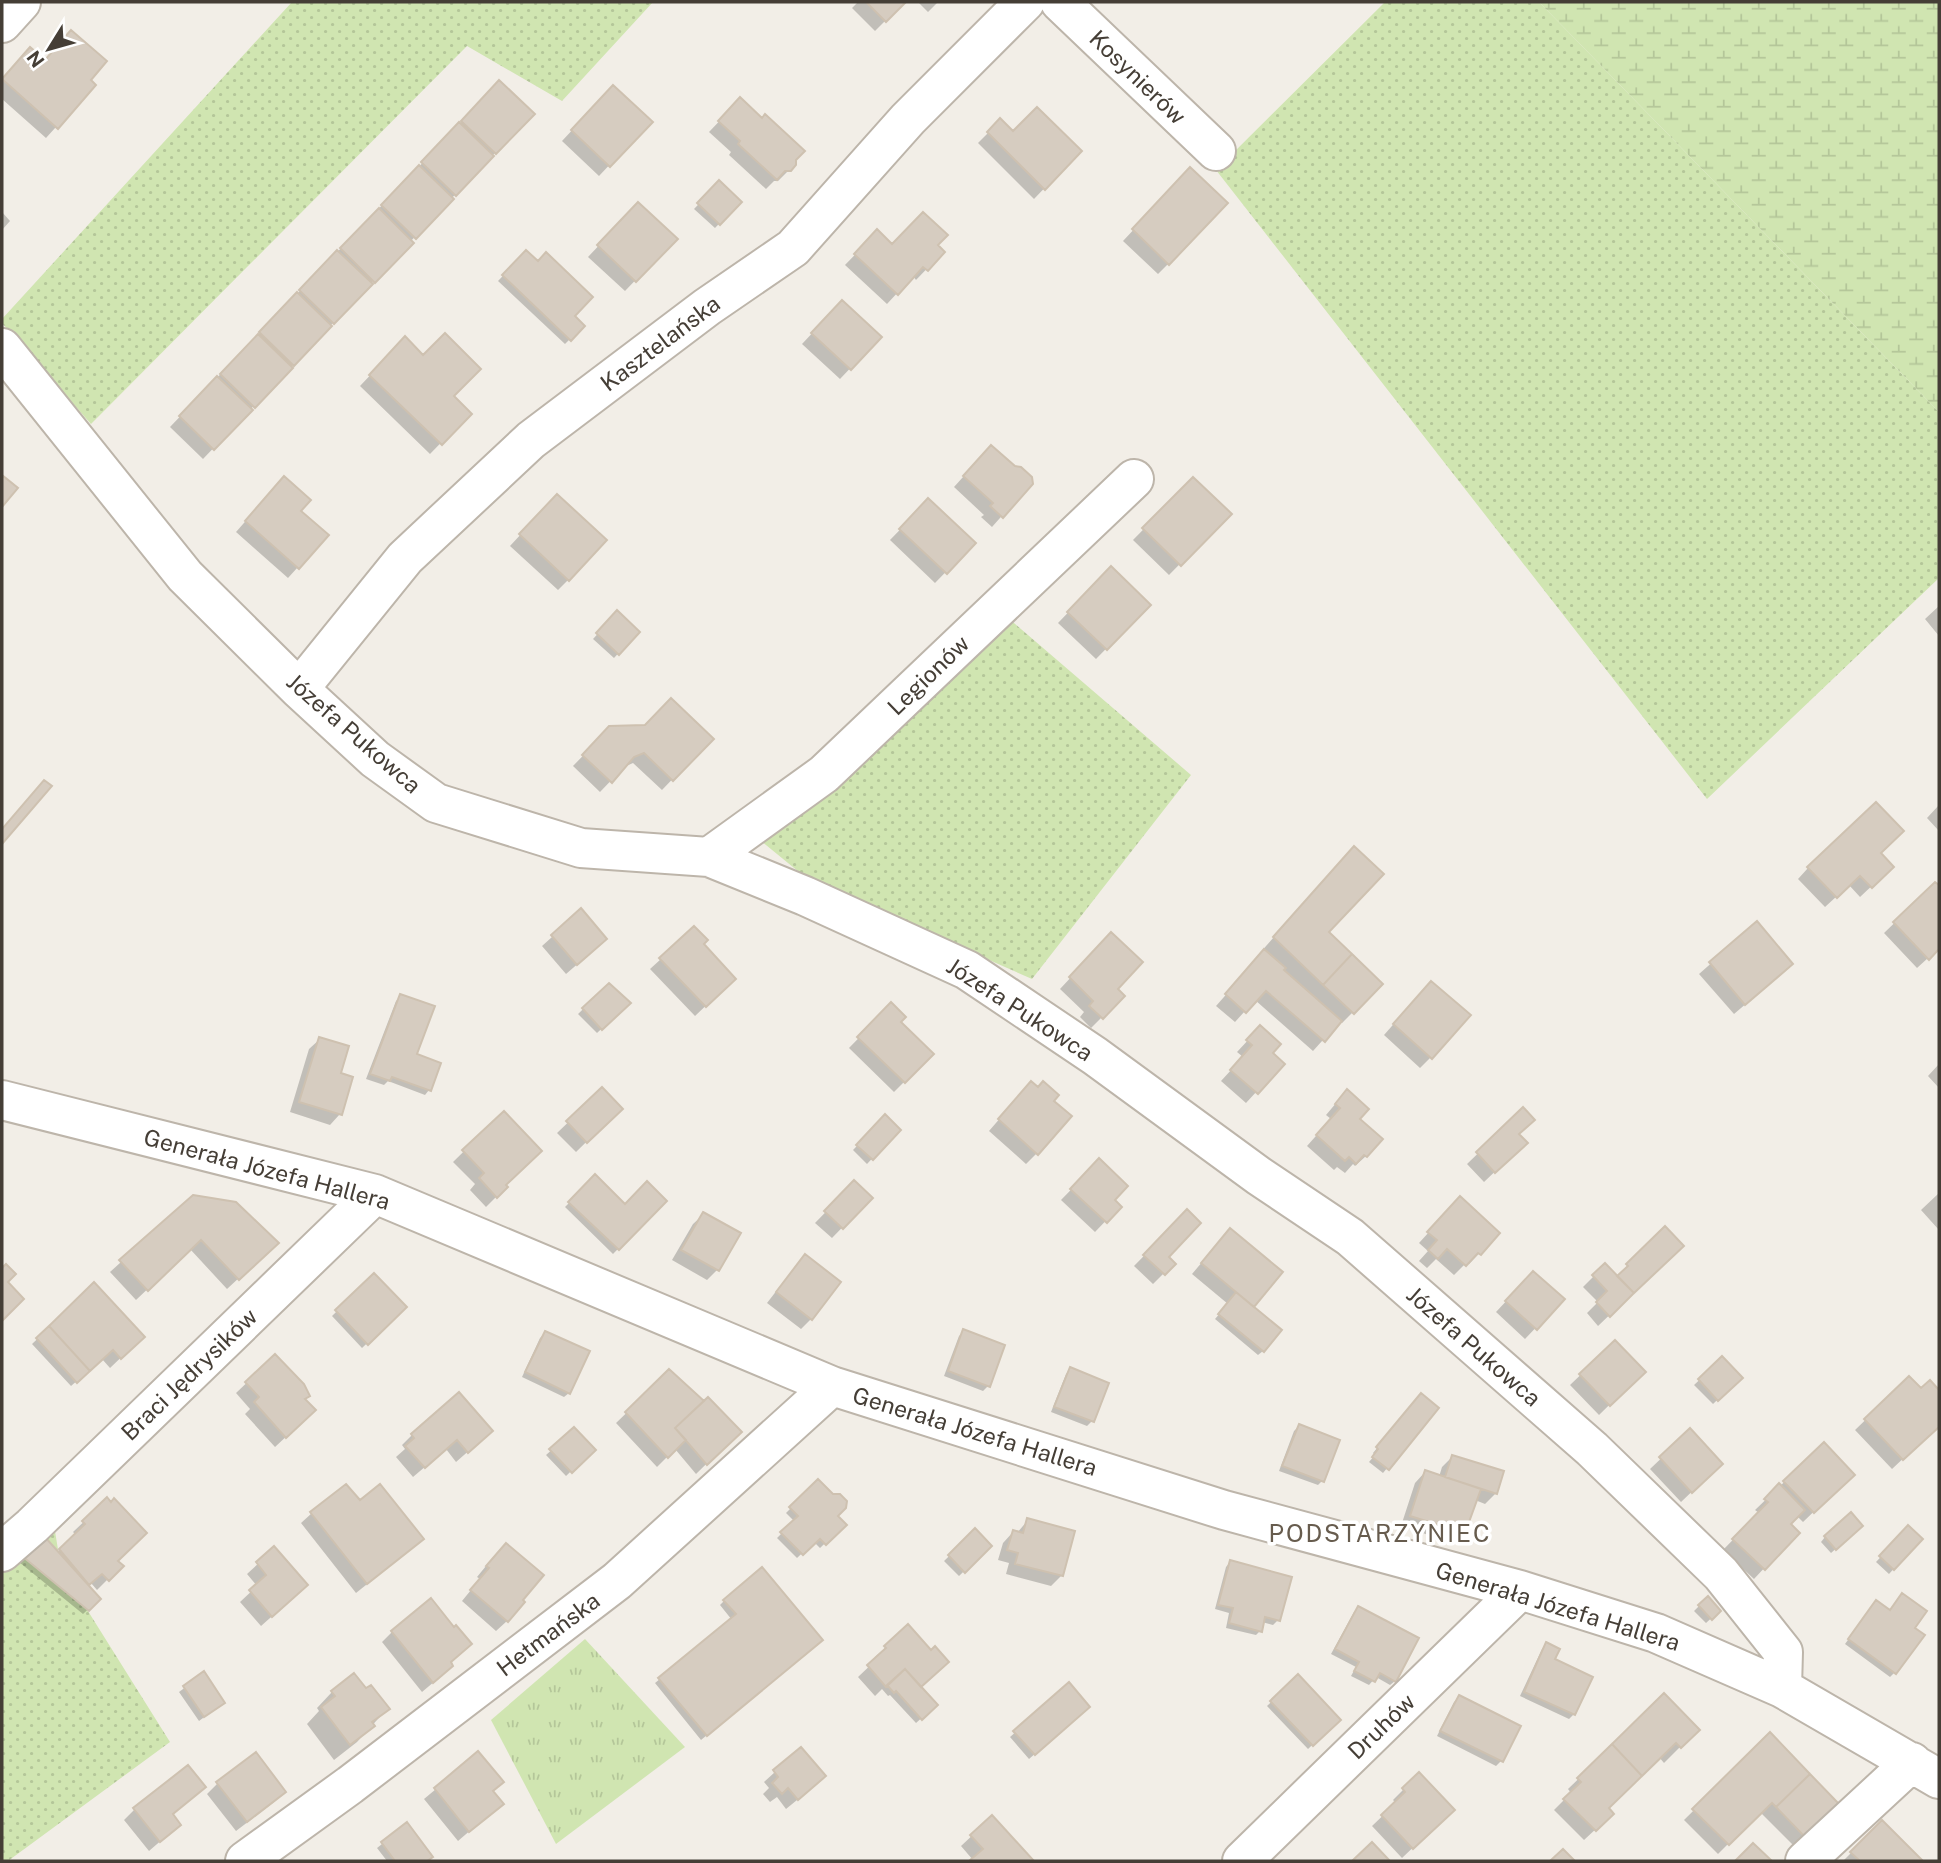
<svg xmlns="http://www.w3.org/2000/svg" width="1941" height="1863" viewBox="0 0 1941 1863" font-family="'Public Sans',sans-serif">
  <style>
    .grass { fill: url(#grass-dots) }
    .wetland { fill: url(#wetland-marsh) }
    .park { fill: url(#park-tufts) }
    .shadow { fill: #0003 }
    .building { fill: #d6ccc0; stroke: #cec1b0; stroke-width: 2 }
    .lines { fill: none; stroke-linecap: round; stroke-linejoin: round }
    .minor-casing { stroke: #bdb5aa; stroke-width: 42 }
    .minor { stroke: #fff; stroke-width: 38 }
    .labels { text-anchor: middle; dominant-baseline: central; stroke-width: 7; stroke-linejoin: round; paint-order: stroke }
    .street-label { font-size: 23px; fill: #453e36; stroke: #fff }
    .neighbourhood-label { font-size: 24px; letter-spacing: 2px; fill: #675c4e; stroke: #fff }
  </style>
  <defs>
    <pattern id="grass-dots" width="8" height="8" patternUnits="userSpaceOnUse" patternTransform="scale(1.75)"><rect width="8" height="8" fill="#d0e5b1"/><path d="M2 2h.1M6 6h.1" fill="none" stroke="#b4c699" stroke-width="1.8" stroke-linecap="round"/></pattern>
    <pattern id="wetland-marsh" width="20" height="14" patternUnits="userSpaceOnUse" patternTransform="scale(1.75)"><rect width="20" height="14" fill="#d0e5b1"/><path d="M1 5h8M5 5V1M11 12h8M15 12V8" fill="none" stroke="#b4c699"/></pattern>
    <pattern id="park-tufts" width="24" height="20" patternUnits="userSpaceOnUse" patternTransform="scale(1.75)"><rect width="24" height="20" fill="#d0e5b1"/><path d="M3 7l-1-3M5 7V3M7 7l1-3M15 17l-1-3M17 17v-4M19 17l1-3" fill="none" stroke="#b4c699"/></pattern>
  </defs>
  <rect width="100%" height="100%" fill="#f2eee7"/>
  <path class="grass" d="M292,2H653L562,101L467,46L91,424L2,323V319Z
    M1385,2H1539L1939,412V578L1707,799L1216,170Z
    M1007,617L1191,775L1032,979L810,881L760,840Z
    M54,1525L61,1568L170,1742L8,1861H2V1568Z"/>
  <path class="wetland" d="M1539,2H1939V412Z"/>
  <path class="park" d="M585,1639L685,1747L556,1844L491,1720Z"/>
  <path class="shadow" d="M858,2H904L875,31L852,8Z
    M918,2H938L928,12Z
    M20,59L44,62L88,80L94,85L46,138L2,99V80Z
    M499,83L532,114L203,459L170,427Z
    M603,97L650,122L599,176L562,141Z
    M730,110L795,159L789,170L778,181H774L766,189L729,155L731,152L709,132Z
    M1000,121L1013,134L1080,151L1034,199L978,143Z
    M1180,180L1168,264L1158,274L1123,241Z
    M719,183L740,202L715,228L694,209Z
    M638,204L675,239L625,291L588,257Z
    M2,212L10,221L2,230Z
    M877,232L892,246L936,245L943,252L916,280L913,276L887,304L845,265Z
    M526,252L538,263L572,316L583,326L565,344L498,281Z
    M832,312L879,338L840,379L802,344Z
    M395,349L423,357L451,396L469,414L430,454L360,386Z
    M981,457L1031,483L992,527L981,517L984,515L954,487Z
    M1193,479L1229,514L1169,575L1133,540Z
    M274,489L327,535L288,578L236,532Z
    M928,501L974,543L935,583L890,540Z
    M547,506L568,580L558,590L510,546Z
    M1111,568L1149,605L1096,659L1058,623Z
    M1939,606V636L1925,619Z
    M617,613L638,632L614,658L593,639Z
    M610,728L711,739L662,790L633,763L624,767L600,792L573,766Z
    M1939,805V831L1927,818Z
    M1879,853L1892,867L1860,897L1849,885L1825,907L1798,879L1808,868Z
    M1338,864L1326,932L1381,984L1342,1023L1340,1021L1313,1051L1255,1000L1235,1022L1216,1006L1261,955L1259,954Z
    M1935,884L1939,888V948L1917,968L1884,933Z
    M581,911L595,949L566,974L542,946Z
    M1757,923L1781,974L1734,1014L1699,974Z
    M701,944L734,979L695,1016L650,969L661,959Z
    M1101,945L1115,989L1123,996L1091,1028L1080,1017L1084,1012L1060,989Z
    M608,985L629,1003L597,1033L578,1014Z
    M1421,993L1430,1058L1420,1068L1384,1035Z
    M401,996L415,1055L429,1090L425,1095L388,1081L384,1085L366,1079L396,1001Z
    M891,1005L899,1022L932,1054L894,1092L849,1048Z
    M1250,1038L1282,1064L1246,1103L1221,1081L1243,1057L1237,1052Z
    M320,1039L339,1074L340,1114L330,1125L290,1112L309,1049Z
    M1939,1064V1088L1928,1076Z
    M602,1090L620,1109L576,1152L557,1133Z
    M1021,1094L1052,1101L1037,1153L1026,1164L989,1131Z
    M1337,1102L1358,1119L1366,1156L1355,1166L1353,1164L1345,1173L1337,1167L1334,1170L1307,1146L1331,1119L1326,1115Z
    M1523,1110L1517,1134L1525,1143L1484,1182L1467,1164Z
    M503,1113L506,1187L486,1207L470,1190L475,1184L453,1162Z
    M885,1117L899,1130L867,1164L853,1150Z
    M1099,1161L1112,1200L1119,1207L1095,1232L1061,1200Z
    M595,1177L625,1206L665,1201L613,1254L565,1207Z
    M854,1183L871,1198L832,1238L815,1223Z
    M1939,1193V1230L1921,1210Z
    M193,1197L266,1253L227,1289L190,1249L136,1300L110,1272Z
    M1450,1209L1498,1234L1469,1264L1467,1262L1454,1275L1436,1259L1427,1268L1419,1261L1428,1251L1419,1243Z
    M1187,1212L1167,1257L1173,1264L1153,1284L1134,1266Z
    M704,1214L717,1270L707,1280L672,1260L693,1224Z
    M1665,1229L1682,1246L1598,1326L1587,1313L1598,1302L1583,1287L1605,1265L1616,1277Z
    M1220,1241L1251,1307L1263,1351L1258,1355L1215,1319L1228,1304L1192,1274Z
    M805,1257L811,1319L801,1329L767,1303L795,1267Z
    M374,1275L405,1307L362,1348L332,1316Z
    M1523,1283L1563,1299L1525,1339L1496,1312Z
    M50,1327L132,1347L110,1368L102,1359L71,1386L32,1344Z
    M964,1331L988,1386L983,1391L944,1376L959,1336Z
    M545,1333L569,1393L564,1397L522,1377L540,1338Z
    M1615,1342L1643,1372L1599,1415L1570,1385Z
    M275,1356L303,1399V1421L275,1447L245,1414L250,1409L236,1393Z
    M1722,1359L1740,1378L1713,1404L1694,1385Z
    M1070,1369L1107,1384L1092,1421L1087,1426L1051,1412L1066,1374Z
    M669,1372L739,1432L696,1474L675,1449L657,1467L616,1423Z
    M1909,1378L1921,1391L1930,1382L1939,1393V1425L1892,1469L1855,1430Z
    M1417,1400L1437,1408L1383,1473L1369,1462L1375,1455L1373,1453Z
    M1299,1426L1322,1481L1318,1485L1279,1471L1294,1431Z
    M574,1430L593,1450L566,1476L546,1455Z
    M1690,1431L1721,1464L1681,1502L1650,1469Z
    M412,1435L480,1441L456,1462L446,1449L413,1477L396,1457L405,1449L402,1445Z
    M1824,1444L1852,1475L1803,1522L1797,1516L1789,1524L1797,1533L1754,1579L1723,1550L1759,1513L1755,1510Z
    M1452,1457L1496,1493L1485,1504L1475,1500L1464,1533L1453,1543L1401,1526L1415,1483L1425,1472L1439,1477L1442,1467Z
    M818,1481L836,1516L844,1525L820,1548L814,1542L797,1558L777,1538L794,1521L786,1513Z
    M107,1500L116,1561L121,1566L97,1590L91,1583L87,1586L99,1599L83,1614L19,1562L44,1538L57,1553L76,1535L73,1532Z
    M359,1503L411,1549L356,1593L301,1523L312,1513Z
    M1028,1520L1073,1532L1061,1576L1051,1586L1006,1574L1009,1563L998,1560L1003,1543L1013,1532L1017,1533Z
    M1908,1528L1921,1539L1889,1574L1876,1562Z
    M975,1531L990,1546L959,1576L944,1561Z
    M1856,1531L1831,1553L1821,1542L1825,1537Z
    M274,1549L296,1595L261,1626L240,1602L257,1586L247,1574Z
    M495,1555L507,1621L496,1631L462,1601L480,1579L477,1577Z
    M1230,1562L1278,1620L1273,1625L1262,1622L1260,1631L1256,1635L1226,1628L1229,1613L1215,1609L1226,1567Z
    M1707,1598L1719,1611L1706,1623L1694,1611Z
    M724,1601L816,1645L701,1740L655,1683L732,1620L720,1605Z
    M1872,1607L1913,1628L1895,1672L1890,1677L1845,1644Z
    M1358,1608L1395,1681L1390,1685L1376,1677L1369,1685L1351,1676L1356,1667L1331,1654L1354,1612Z
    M908,1627L919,1687L936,1705L916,1723L890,1695L888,1696L882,1689L875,1696L858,1677L877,1659L875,1657Z
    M454,1630L470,1644L449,1663L441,1676L422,1692L382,1642L392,1632Z
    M1546,1644L1574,1714L1569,1719L1520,1696L1542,1649Z
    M203,1674L223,1703L199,1721L179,1692Z
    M1298,1677L1338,1720L1308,1749L1267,1706Z
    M1069,1685L1084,1711L1029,1759L1010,1737Z
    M332,1692L387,1709L357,1742L334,1760L307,1724L319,1711L317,1708Z
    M1664,1696L1697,1730L1664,1763L1659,1757L1607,1808L1612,1814L1584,1840L1554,1810L1571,1793L1568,1789Z
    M1459,1697L1518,1727L1501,1761L1496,1766L1437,1736L1454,1702Z
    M1770,1735L1838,1805L1795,1847L1760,1812L1718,1854L1684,1820Z
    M255,1754L284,1792L274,1802L236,1831L207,1794L217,1784Z
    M478,1754L492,1792L501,1804L458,1841L424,1799Z
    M775,1772L813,1787L786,1809L777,1797L770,1802L763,1794L769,1788L764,1782Z
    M1419,1774L1442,1820L1402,1858L1372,1826L1396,1803L1393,1800Z
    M204,1787L172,1815L179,1825L149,1851L124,1820L134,1810Z
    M992,1817L1032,1861H972L973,1860L961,1846Z
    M1882,1822L1920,1861H1843Z
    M406,1825L431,1857L426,1861H387L377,1848Z"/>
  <path class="building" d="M866,2H906L886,22Z
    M71,30L107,61L91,80L96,85L58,129L2,79L30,47L45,60Z
    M499,80L535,114L496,154L461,121Z
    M613,85L653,122L610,167L571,130Z
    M740,97L762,118L765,114L805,151L796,160V165L791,171H785L777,180L738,144L740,141L718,121Z
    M1037,107L1082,151L1045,190L987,132L1000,118L1013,131Z
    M459,122L494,156L456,196L421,162Z
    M419,165L454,199L416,239L381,205Z
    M1190,167L1228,203L1169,265L1132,229Z
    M719,180L742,202L720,225L697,203Z
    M638,202L678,239L636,282L597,245Z
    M379,208L414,243L375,283L340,248Z
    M923,212L948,235L938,245L945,252L928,271L923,267L898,295L854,254L877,229L892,244Z
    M337,250L373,284L334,324L299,290Z
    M526,250L538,261L546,252L593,297L575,316L585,326L571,341L502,275Z
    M297,292L332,326L294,366L259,332Z
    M842,300L882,337L851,370L811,333Z
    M445,333L481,369L454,396L472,414L442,445L369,375L405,336L423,355Z
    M258,334L293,368L255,408L220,374Z
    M217,376L253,410L214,450L179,416Z
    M991,445L1015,466L1021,467L1032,477L1033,484L1003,518L990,506L993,503L963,476Z
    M2,475L18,488L2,507Z
    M284,476L311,500L301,511L329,535L299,569L245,521Z
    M1193,477L1232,514L1181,566L1142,528Z
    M557,494L607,540L569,581L519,534Z
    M928,498L976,543L947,574L899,529Z
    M1111,566L1151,605L1107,650L1067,612Z
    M617,610L640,632L619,655L596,633Z
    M671,698L714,739L673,781L644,753L634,757L612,783L582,755L609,726L645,725Z
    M44,780L52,786L2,844V829Z
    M1876,802L1904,831L1881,853L1894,867L1872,888L1860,876L1837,898L1807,867Z
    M1354,846L1384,874L1329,932L1352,954L1323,985L1273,937Z
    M1935,882L1939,885V949L1929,960L1893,922Z
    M581,908L607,939L577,965L551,935Z
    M1757,921L1793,964L1745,1005L1709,962Z
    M694,926L708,940L704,944L736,979L706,1007L659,958Z
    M1111,932L1143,962L1118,989L1125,996L1103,1019L1089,1006L1093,1001L1069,977Z
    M1264,949L1286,968L1284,970L1342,1021L1325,1042L1266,991L1246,1013L1225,994Z
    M1352,954L1383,984L1354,1014L1323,985Z
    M1431,981L1471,1015L1432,1059L1393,1024Z
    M609,983L631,1003L602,1030L582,1008Z
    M400,994L435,1006L417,1054L441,1063L431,1091L392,1077L390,1081L370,1074Z
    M891,1002L906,1017L901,1022L934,1054L905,1083L857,1037Z
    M1260,1025L1281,1044L1273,1053L1285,1064L1258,1094L1230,1070L1252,1045L1246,1040Z
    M319,1037L349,1046L341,1073L353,1077L342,1115L299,1102Z
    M1031,1081L1038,1087L1043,1081L1059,1095L1054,1101L1072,1116L1038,1155L998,1119Z
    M602,1087L623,1109L587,1143L566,1121Z
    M1347,1089L1369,1109L1360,1119L1383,1139L1367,1157L1364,1155L1356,1164L1349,1157L1345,1161L1316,1135L1340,1108L1335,1104Z
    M1523,1107L1535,1120L1519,1134L1528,1143L1495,1173L1476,1152Z
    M504,1111L542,1151L506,1185L508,1187L497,1198L479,1178L484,1173L462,1150Z
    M885,1114L901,1130L873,1160L856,1145Z
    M1099,1158L1128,1186L1115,1200L1122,1207L1107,1223L1070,1189Z
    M595,1174L625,1204L647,1181L667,1201L619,1250L568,1202Z
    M854,1180L873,1198L843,1229L824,1211Z
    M193,1195L236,1202L279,1243L239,1280L201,1240L148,1291L119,1260Z
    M1460,1196L1500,1233L1481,1255L1478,1253L1466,1266L1447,1249L1438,1259L1428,1250L1437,1240L1427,1232Z
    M1187,1209L1201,1223L1169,1257L1176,1264L1165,1275L1143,1255Z
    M703,1212L741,1233L719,1271L681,1250Z
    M1665,1226L1684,1246L1634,1293L1617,1276L1628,1266L1626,1264Z
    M1230,1228L1283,1272L1254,1307L1201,1263Z
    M805,1254L841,1282L812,1320L776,1292Z
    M1605,1263L1634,1293L1610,1317L1596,1302L1607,1291L1592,1275Z
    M6,1264L16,1274L8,1282L24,1299L2,1321V1268Z
    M1533,1271L1565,1299L1537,1330L1505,1301Z
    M374,1273L407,1307L368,1345L335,1310Z
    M94,1282L145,1337L121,1359L113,1350L90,1371L49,1326Z
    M1236,1292L1282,1330L1264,1352L1218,1314Z
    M49,1326L90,1371L77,1383L36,1338Z
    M963,1329L1005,1345L990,1387L948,1371Z
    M545,1331L590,1351L570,1394L525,1372Z
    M1615,1340L1646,1372L1610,1406L1579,1374Z
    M275,1354L304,1384L310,1396L305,1399L316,1410L286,1438L254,1402L259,1397L245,1382Z
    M1722,1356L1743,1378L1718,1401L1698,1379Z
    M1070,1367L1109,1383L1094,1422L1054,1407Z
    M669,1369L704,1401L675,1428L686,1440L668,1458L625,1412Z
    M1909,1376L1921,1388L1930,1380L1939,1390V1427L1903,1460L1864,1419Z
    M459,1392L493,1431L468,1453L457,1440L425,1468L405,1446L414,1438L411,1434Z
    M1421,1393L1439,1408L1389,1470L1372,1457L1378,1449L1376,1447Z
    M708,1397L742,1432L707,1465L675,1428Z
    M1299,1424L1340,1440L1324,1482L1282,1466Z
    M574,1427L596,1450L572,1473L549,1449Z
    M1690,1428L1723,1464L1692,1493L1659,1457Z
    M1824,1442L1855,1475L1814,1513L1783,1481Z
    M1452,1455L1504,1471L1497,1494L1445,1477Z
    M1425,1470L1481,1489L1465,1533L1410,1516Z
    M818,1479L833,1494H840L847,1501L846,1508L838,1516L847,1525L826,1545L820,1539L803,1555L780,1532L798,1516L789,1507Z
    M1779,1483L1805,1510L1791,1524L1800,1533L1765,1570L1732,1539L1768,1502L1764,1499Z
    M346,1484L360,1500L380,1484L424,1539L367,1584L310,1512Z
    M107,1497L111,1502L114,1498L147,1533L118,1561L124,1566L109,1581L102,1574L89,1585L59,1549L85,1524L82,1521Z
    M1851,1512L1863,1526L1836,1550L1824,1536Z
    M1027,1518L1075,1531L1063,1576L1015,1564L1018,1553L1007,1550L1013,1530L1023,1533Z
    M1908,1525L1923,1539L1894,1570L1879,1556Z
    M975,1528L992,1546L965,1573L948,1555Z
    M44,1536L101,1599L89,1611L22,1556Z
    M506,1543L544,1575L523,1600L525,1602L508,1622L470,1590L489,1568L486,1566Z
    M274,1546L308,1585L272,1617L249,1590L266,1575L256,1562Z
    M1230,1560L1292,1577L1280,1621L1265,1617L1262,1632L1229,1623L1233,1608L1218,1605Z
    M762,1567L823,1640L707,1736L658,1678L736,1614L723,1600Z
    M1902,1593L1927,1611L1915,1628L1925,1635L1896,1674L1848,1639L1876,1600L1890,1610Z
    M1708,1596L1721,1611L1712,1620L1698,1605Z
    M431,1598L454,1627L456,1625L472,1644L451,1662L453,1666L433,1683L391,1631Z
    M1358,1606L1419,1638L1396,1682L1380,1673L1375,1682L1354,1671L1359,1662L1335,1649Z
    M908,1624L931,1650L935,1646L949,1662L921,1687L905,1669L886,1687L867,1665L886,1648L884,1646Z
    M1546,1642L1560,1649L1555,1659L1593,1677L1575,1715L1524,1692Z
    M905,1669L938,1705L922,1720L896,1691L894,1693L887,1685Z
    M204,1671L225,1703L204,1717L183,1686Z
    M354,1673L366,1688L371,1685L390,1709L372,1722L375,1726L350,1745L321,1707L335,1696L331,1691Z
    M1298,1674L1341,1720L1313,1746L1270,1701Z
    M1069,1682L1090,1707L1035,1755L1013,1731Z
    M1664,1693L1700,1730L1681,1748L1676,1743L1642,1776L1612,1744Z
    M1459,1695L1521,1726L1503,1762L1440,1731Z
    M1770,1732L1810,1774L1776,1807L1772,1803L1729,1845L1692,1809Z
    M1612,1744L1642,1776L1609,1808L1614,1814L1596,1831L1563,1799L1581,1782L1577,1778Z
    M801,1747L826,1776L798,1800L788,1788L782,1794L772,1783L778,1777L773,1770Z
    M478,1751L504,1782L493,1791L504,1804L469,1832L434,1788Z
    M256,1752L286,1792L247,1822L216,1782Z
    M188,1765L206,1787L173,1814L181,1825L160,1842L133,1808Z
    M1419,1772L1455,1810L1413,1849L1381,1815L1405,1792L1402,1788Z
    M1810,1774L1840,1805L1806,1838L1776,1807Z
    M992,1815L1034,1861H969L983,1849L970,1835Z
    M1882,1820L1923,1861H1860L1850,1852Z
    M407,1822L433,1857L427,1861H395L381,1842Z
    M1372,1842L1390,1861H1352Z
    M1753,1843L1771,1860L1735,1861Z
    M1563,1849L1575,1861H1550Z"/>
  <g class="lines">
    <defs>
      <path id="minor" d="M1060,2L1216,151
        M2,23L21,2
        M2,348L185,576L299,689L375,759L436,803L581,848L709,857L805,896L967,970L1095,1056L1259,1176L1350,1237L1592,1449L1721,1574L1783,1652L1782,1688
        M299,689L405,558L531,440L707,307L793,248L908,119L1025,2
        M709,857L824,774L1134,479
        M2,1100L375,1194L832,1386L1224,1510L1520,1590L1656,1633L1782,1688L1939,1779
        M2,1552L32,1526L375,1194
        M245,1861L350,1785L617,1581L832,1386
        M1242,1861L1520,1590
        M1805,1861L1912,1762"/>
    </defs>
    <use href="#minor" class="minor-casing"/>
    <use href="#minor" class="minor"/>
  </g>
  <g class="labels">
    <g class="street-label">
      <text transform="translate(1138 77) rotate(44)">Kosynierów</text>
      <text transform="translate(660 343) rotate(-37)">Kasztelańska</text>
      <text transform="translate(928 675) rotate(-44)">Legionów</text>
      <text transform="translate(354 733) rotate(41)">Józefa Pukowca</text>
      <text transform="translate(1020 1009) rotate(33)">Józefa Pukowca</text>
      <text transform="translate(267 1169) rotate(15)">Generała Józefa Hallera</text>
      <text transform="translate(1474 1346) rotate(41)">Józefa Pukowca</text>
      <text transform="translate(189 1374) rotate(-44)">Braci Jędrysików</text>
      <text transform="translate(975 1431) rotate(17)">Generała Józefa Hallera</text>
      <text transform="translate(1558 1606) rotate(17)">Generała Józefa Hallera</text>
      <text transform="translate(548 1634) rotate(-37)">Hetmańska</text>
      <text transform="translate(1381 1726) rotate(-44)">Druhów</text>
    </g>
    <g class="neighbourhood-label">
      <text x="1380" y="1533">PODSTARZYNIEC</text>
    </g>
  </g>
  <rect width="1941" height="1863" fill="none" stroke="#453e36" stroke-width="7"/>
  <g transform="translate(49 49) rotate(233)" stroke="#ffffff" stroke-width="5" paint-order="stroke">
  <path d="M0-5L12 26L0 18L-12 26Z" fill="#453e36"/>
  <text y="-10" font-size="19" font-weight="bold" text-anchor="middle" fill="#453e36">N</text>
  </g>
</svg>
